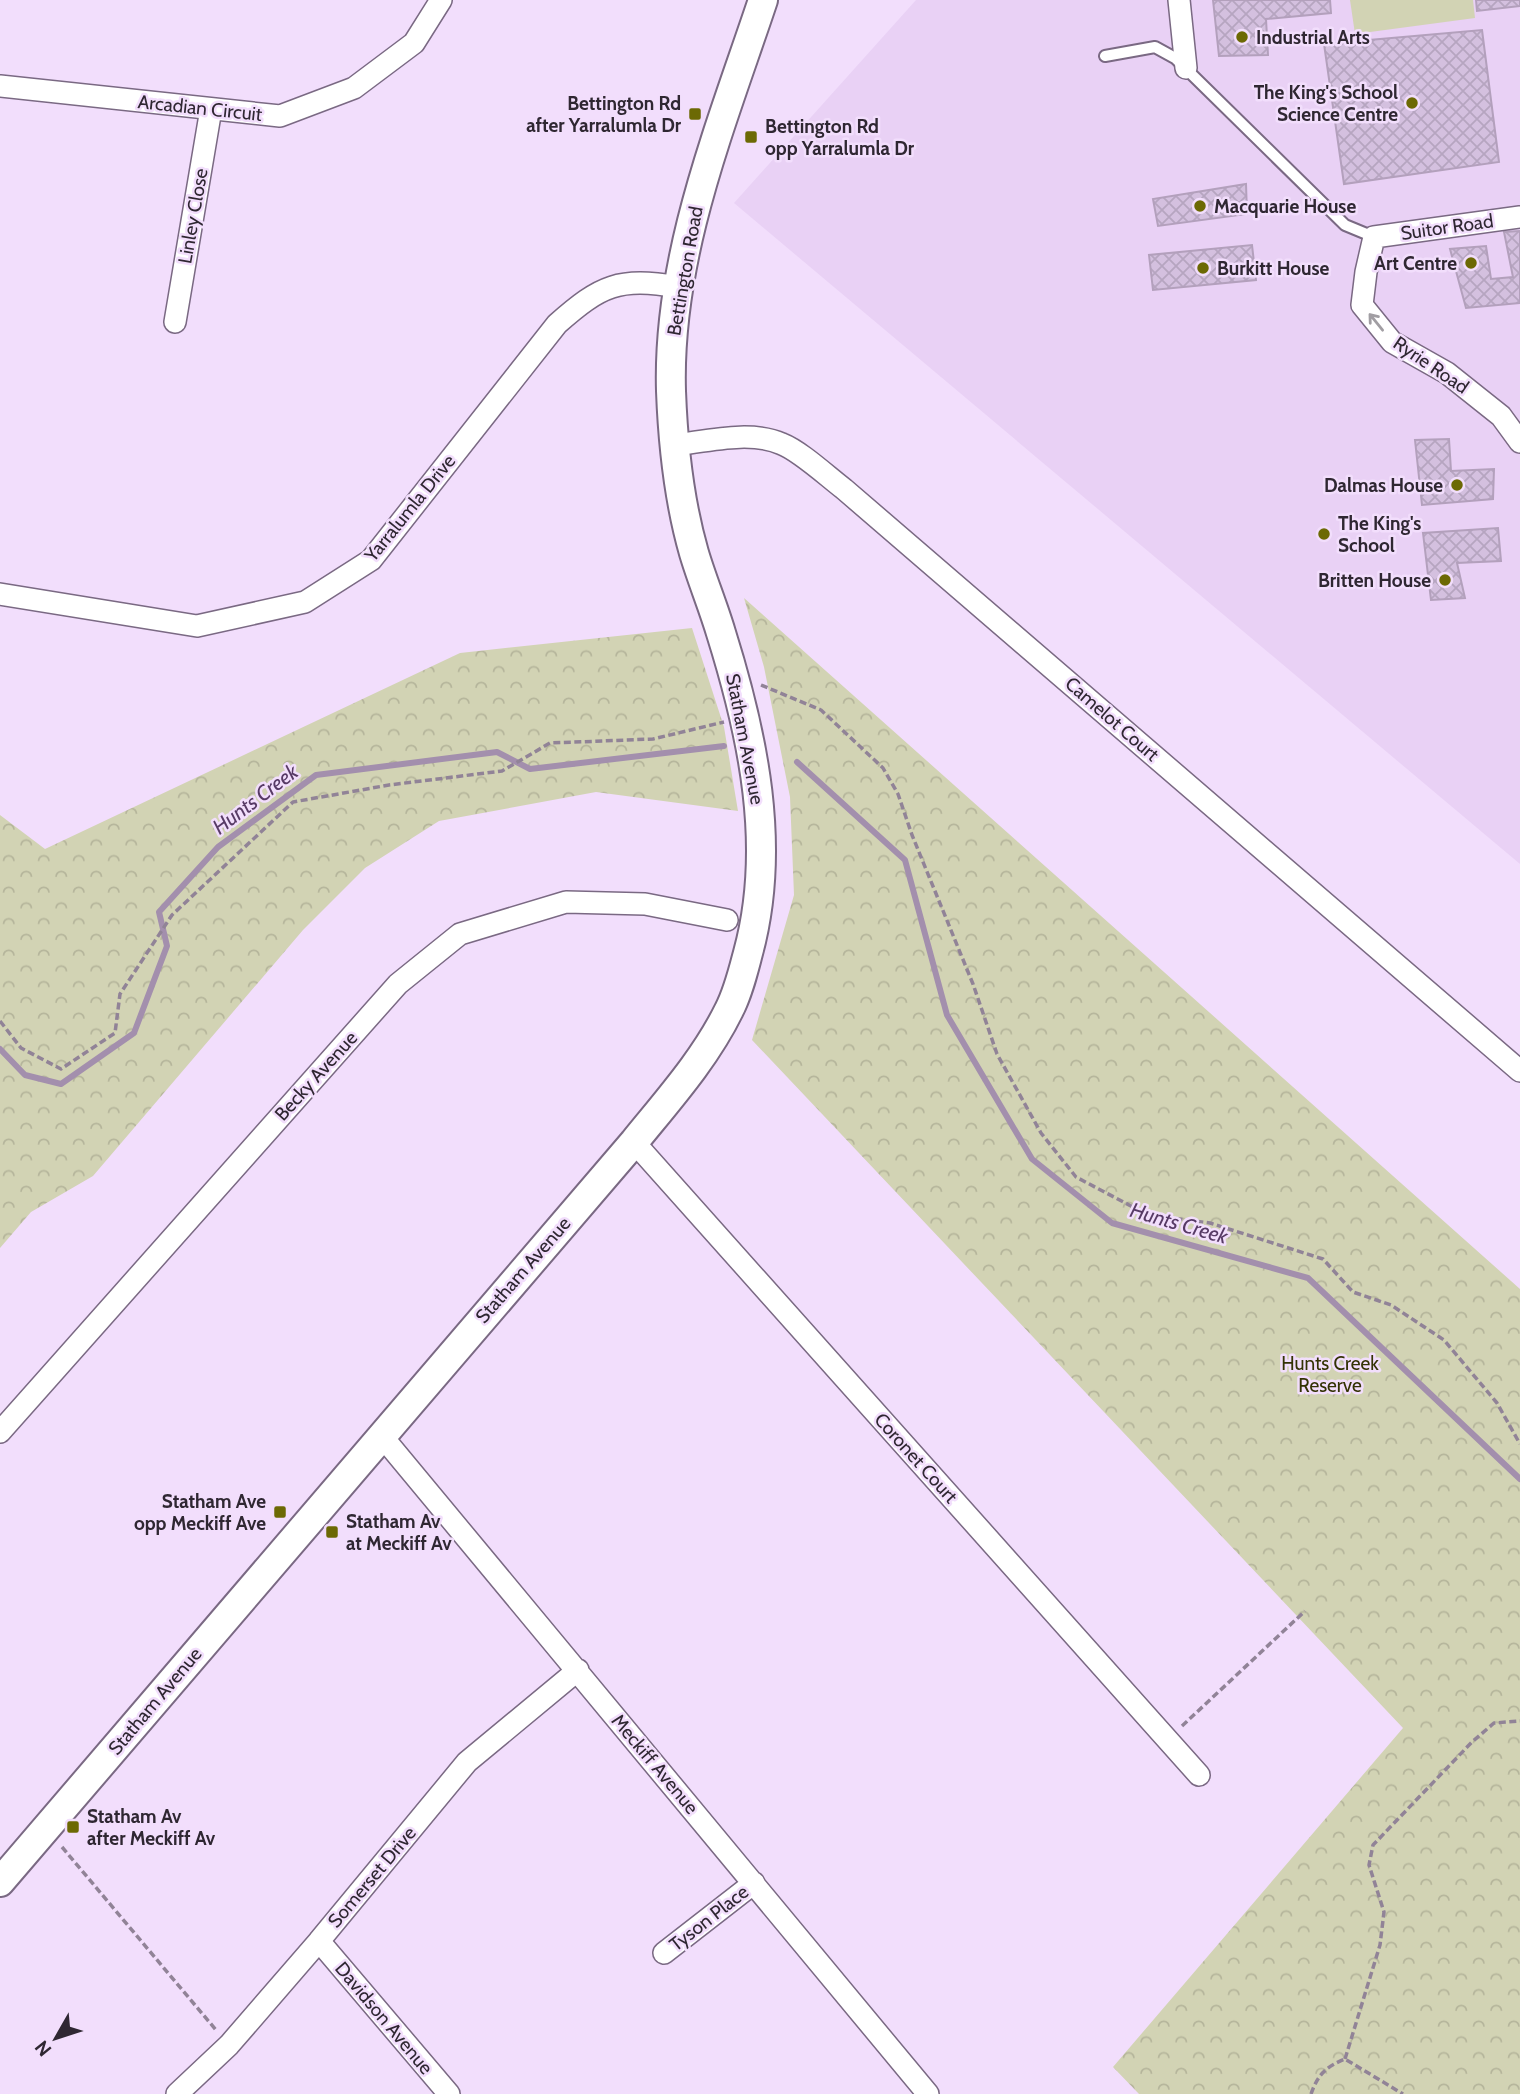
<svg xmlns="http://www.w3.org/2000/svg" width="1520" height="2094" viewBox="0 0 1520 2094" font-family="Cabin,sans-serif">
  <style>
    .built { fill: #e9d1f5 }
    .park { fill: url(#park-crowns) }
    .pitch { fill: #d2d3b4 }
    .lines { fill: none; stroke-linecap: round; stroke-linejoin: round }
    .stream { stroke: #a38fad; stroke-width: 6 }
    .building { fill: url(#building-cross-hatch); stroke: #b3a0bc; stroke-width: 2 }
    .service-casing { stroke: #7a6983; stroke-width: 14 }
    .minor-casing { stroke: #7a6983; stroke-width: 24 }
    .secondary-casing { stroke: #7a6983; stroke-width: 32 }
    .path { stroke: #918397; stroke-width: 3.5; stroke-dasharray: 7 3.5; stroke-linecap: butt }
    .service { stroke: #fff; stroke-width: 10 }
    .minor { stroke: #fff; stroke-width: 21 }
    .secondary { stroke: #fff; stroke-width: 28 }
    .oneway { stroke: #a19ea3 }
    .poi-dot { fill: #6c6904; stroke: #f2defc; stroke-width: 2.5 }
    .labels { text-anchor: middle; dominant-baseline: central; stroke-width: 5; stroke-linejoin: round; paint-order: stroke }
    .poi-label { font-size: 19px; font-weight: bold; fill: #2f2732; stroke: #f2defc; text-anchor: start }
    .street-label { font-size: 19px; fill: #2f2732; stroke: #f2defc }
    .park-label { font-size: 19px; fill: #333204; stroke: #f2defc }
    .water-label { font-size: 21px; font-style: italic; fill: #573a65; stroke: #f2defc }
  </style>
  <defs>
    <pattern id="park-crowns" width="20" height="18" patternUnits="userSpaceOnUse" patternTransform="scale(1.75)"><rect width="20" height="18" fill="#d2d3b4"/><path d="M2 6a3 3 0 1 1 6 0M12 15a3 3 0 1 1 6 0" fill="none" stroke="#b5b59b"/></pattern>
    <pattern id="building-cross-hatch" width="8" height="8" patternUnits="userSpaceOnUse" patternTransform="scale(1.75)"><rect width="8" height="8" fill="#d4c0df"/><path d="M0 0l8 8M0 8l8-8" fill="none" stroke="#b6a5c0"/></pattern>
  </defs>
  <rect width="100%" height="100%" fill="#f2defc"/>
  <path class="built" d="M916,0H1520V864L734,203Z"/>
  <path class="park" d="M744,598L1520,1289V2094H1139L1113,2067L1403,1728L752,1040L794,895L790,797L764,667Z
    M692,628L724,727L738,811L596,792L439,821L365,868L303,930L93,1176L31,1212L0,1248V815L45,849L460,653Z"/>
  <path class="pitch" d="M1350,0H1473L1475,18L1355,34Z"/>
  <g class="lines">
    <path class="stream" d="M797,762L905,860L947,1015L1032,1159L1112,1223L1308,1278L1520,1479
      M0,1049L25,1075L61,1084L134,1033L167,946L159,912L218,847L316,775L497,752L530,769L724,746"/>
  </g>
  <path class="building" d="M1213,0H1330L1331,13L1266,19L1268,55L1219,56Z
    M1476,0H1520V6L1477,11Z
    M1482,30L1499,162L1344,184L1324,44Z
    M1246,184L1247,214L1158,226L1153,199Z
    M1520,231V303L1466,308L1450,249L1486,246L1491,279L1513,277L1504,232Z
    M1252,245L1256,280L1153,290L1149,255Z
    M1449,439L1451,471L1494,469L1493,499L1422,505L1415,440Z
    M1498,528L1501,561L1457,563L1465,598L1431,600L1423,533Z"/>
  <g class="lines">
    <defs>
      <path id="service" d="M1105,56L1155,47L1175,58L1345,225L1374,237"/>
      <path id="minor" d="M1179,0L1186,68
        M0,86L280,116L354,88L414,43L441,0
        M1520,217L1374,237L1366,272L1362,305L1392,342L1447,373L1501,416L1520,442
        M175,322L211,109
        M675,445C708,441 751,430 782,444C800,451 827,476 844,489L1520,1071
        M0,594L197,626L305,602L371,560L557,324C601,285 619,277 678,287
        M634,1142L1199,1775
        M0,1432L398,984L460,934L566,902L645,904L727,920
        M381,1435L928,2094
        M319,1941L449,2094
        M664,1953L754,1883
        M177,2094L229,2045L319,1941L467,1762L578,1670"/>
      <path id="secondary" d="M0,1882L634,1142C668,1100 705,1059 729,1010C738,993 743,972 748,953C777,847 753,735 721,633C713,606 702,580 694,553C679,501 673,445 671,391C667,256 721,126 763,0"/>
    </defs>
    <use href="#service" class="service-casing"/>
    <use href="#minor" class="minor-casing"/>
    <use href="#secondary" class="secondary-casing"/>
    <path class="path" d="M761,685L821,710L883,768L898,794L912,835L973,984L997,1054L1041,1133L1076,1177L1148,1215L1210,1223L1323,1259L1353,1292L1391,1305L1444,1340L1497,1403L1520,1444
      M0,1021L21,1048L61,1069L115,1033L120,994L172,915L293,802L389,785L502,771L550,743L653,739L724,722
      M1182,1726L1305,1611
      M62,1847L216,2030
      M1345,2059L1380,1945L1384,1912L1369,1865L1373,1845L1472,1742L1494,1723L1520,1721
      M1311,2094C1318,2074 1326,2067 1345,2059L1403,2094"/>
    <use href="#service" class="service"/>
    <use href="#minor" class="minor"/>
    <use href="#secondary" class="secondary"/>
  </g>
  <defs><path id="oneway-shaft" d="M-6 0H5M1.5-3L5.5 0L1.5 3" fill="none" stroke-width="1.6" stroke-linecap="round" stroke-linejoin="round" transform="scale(1.75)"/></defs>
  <use class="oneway" href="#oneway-shaft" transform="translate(1376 322) rotate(-129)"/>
  <g class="poi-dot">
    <circle cx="1242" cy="37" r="7"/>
    <circle cx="1412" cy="103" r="7"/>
    <rect x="688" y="107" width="14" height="14" rx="3.5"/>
    <rect x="744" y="130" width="14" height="14" rx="3.5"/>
    <circle cx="1200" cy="206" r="7"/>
    <circle cx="1471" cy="263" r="7"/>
    <circle cx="1203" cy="268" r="7"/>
    <circle cx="1457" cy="485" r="7"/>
    <circle cx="1324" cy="534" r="7"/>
    <circle cx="1445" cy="580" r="7"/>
    <rect x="273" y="1505" width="14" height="14" rx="3.5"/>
    <rect x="325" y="1525" width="14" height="14" rx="3.5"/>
    <rect x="66" y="1820" width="14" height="14" rx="3.5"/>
  </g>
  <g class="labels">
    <g class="poi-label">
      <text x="1256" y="37">Industrial Arts</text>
      <text x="1398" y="92" text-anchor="end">The King's School<tspan x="1398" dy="22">Science Centre</tspan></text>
      <text x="681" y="103" text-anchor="end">Bettington Rd<tspan x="681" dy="22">after Yarralumla Dr</tspan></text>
      <text x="765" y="126">Bettington Rd<tspan x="765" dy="22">opp Yarralumla Dr</tspan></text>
      <text x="1214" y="206">Macquarie House</text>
      <text x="1457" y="263" text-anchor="end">Art Centre</text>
      <text x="1217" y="268">Burkitt House</text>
      <text x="1443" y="485" text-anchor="end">Dalmas House</text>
      <text x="1338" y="523">The King's<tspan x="1338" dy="22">School</tspan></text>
      <text x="1431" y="580" text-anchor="end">Britten House</text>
      <text x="266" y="1501" text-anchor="end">Statham Ave<tspan x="266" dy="22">opp Meckiff Ave</tspan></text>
      <text x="346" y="1521">Statham Av<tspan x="346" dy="22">at Meckiff Av</tspan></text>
      <text x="87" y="1816">Statham Av<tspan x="87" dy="22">after Meckiff Av</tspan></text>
    </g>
    <g class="street-label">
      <text transform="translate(200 108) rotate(6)">Arcadian Circuit</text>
      <text transform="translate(193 216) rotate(-80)">Linley Close</text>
      <text transform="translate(1447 227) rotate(-8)">Suitor Road</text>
      <text transform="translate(685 271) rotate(-80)">Bettington Road</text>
      <text transform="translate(1431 365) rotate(34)">Ryrie Road</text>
      <text transform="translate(410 508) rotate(-51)">Yarralumla Drive</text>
      <text transform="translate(1112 719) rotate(41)">Camelot Court</text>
      <text transform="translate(745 739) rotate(79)">Statham Avenue</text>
      <text transform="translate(316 1076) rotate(-48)">Becky Avenue</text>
      <text transform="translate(523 1270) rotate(-49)">Statham Avenue</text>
      <text transform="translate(916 1458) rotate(48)">Coronet Court</text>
      <text transform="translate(155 1701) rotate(-50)">Statham Avenue</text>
      <text transform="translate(655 1764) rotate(50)">Meckiff Avenue</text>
      <text transform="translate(372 1877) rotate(-50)">Somerset Drive</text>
      <text transform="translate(709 1918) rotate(-38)">Tyson Place</text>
      <text transform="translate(384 2018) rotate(50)">Davidson Avenue</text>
    </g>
    <g class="park-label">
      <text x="1330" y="1363">Hunts Creek<tspan x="1330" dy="22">Reserve</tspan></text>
    </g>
    <g class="water-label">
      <text transform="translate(255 799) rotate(-37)">Hunts Creek</text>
      <text transform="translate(1179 1223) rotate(16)">Hunts Creek</text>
    </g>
  </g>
  <g transform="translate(56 2038) rotate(231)" stroke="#f2defc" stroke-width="5" paint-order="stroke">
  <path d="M0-5L12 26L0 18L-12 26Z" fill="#2f2732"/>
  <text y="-10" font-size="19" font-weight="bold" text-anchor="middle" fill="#2f2732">N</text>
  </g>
</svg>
